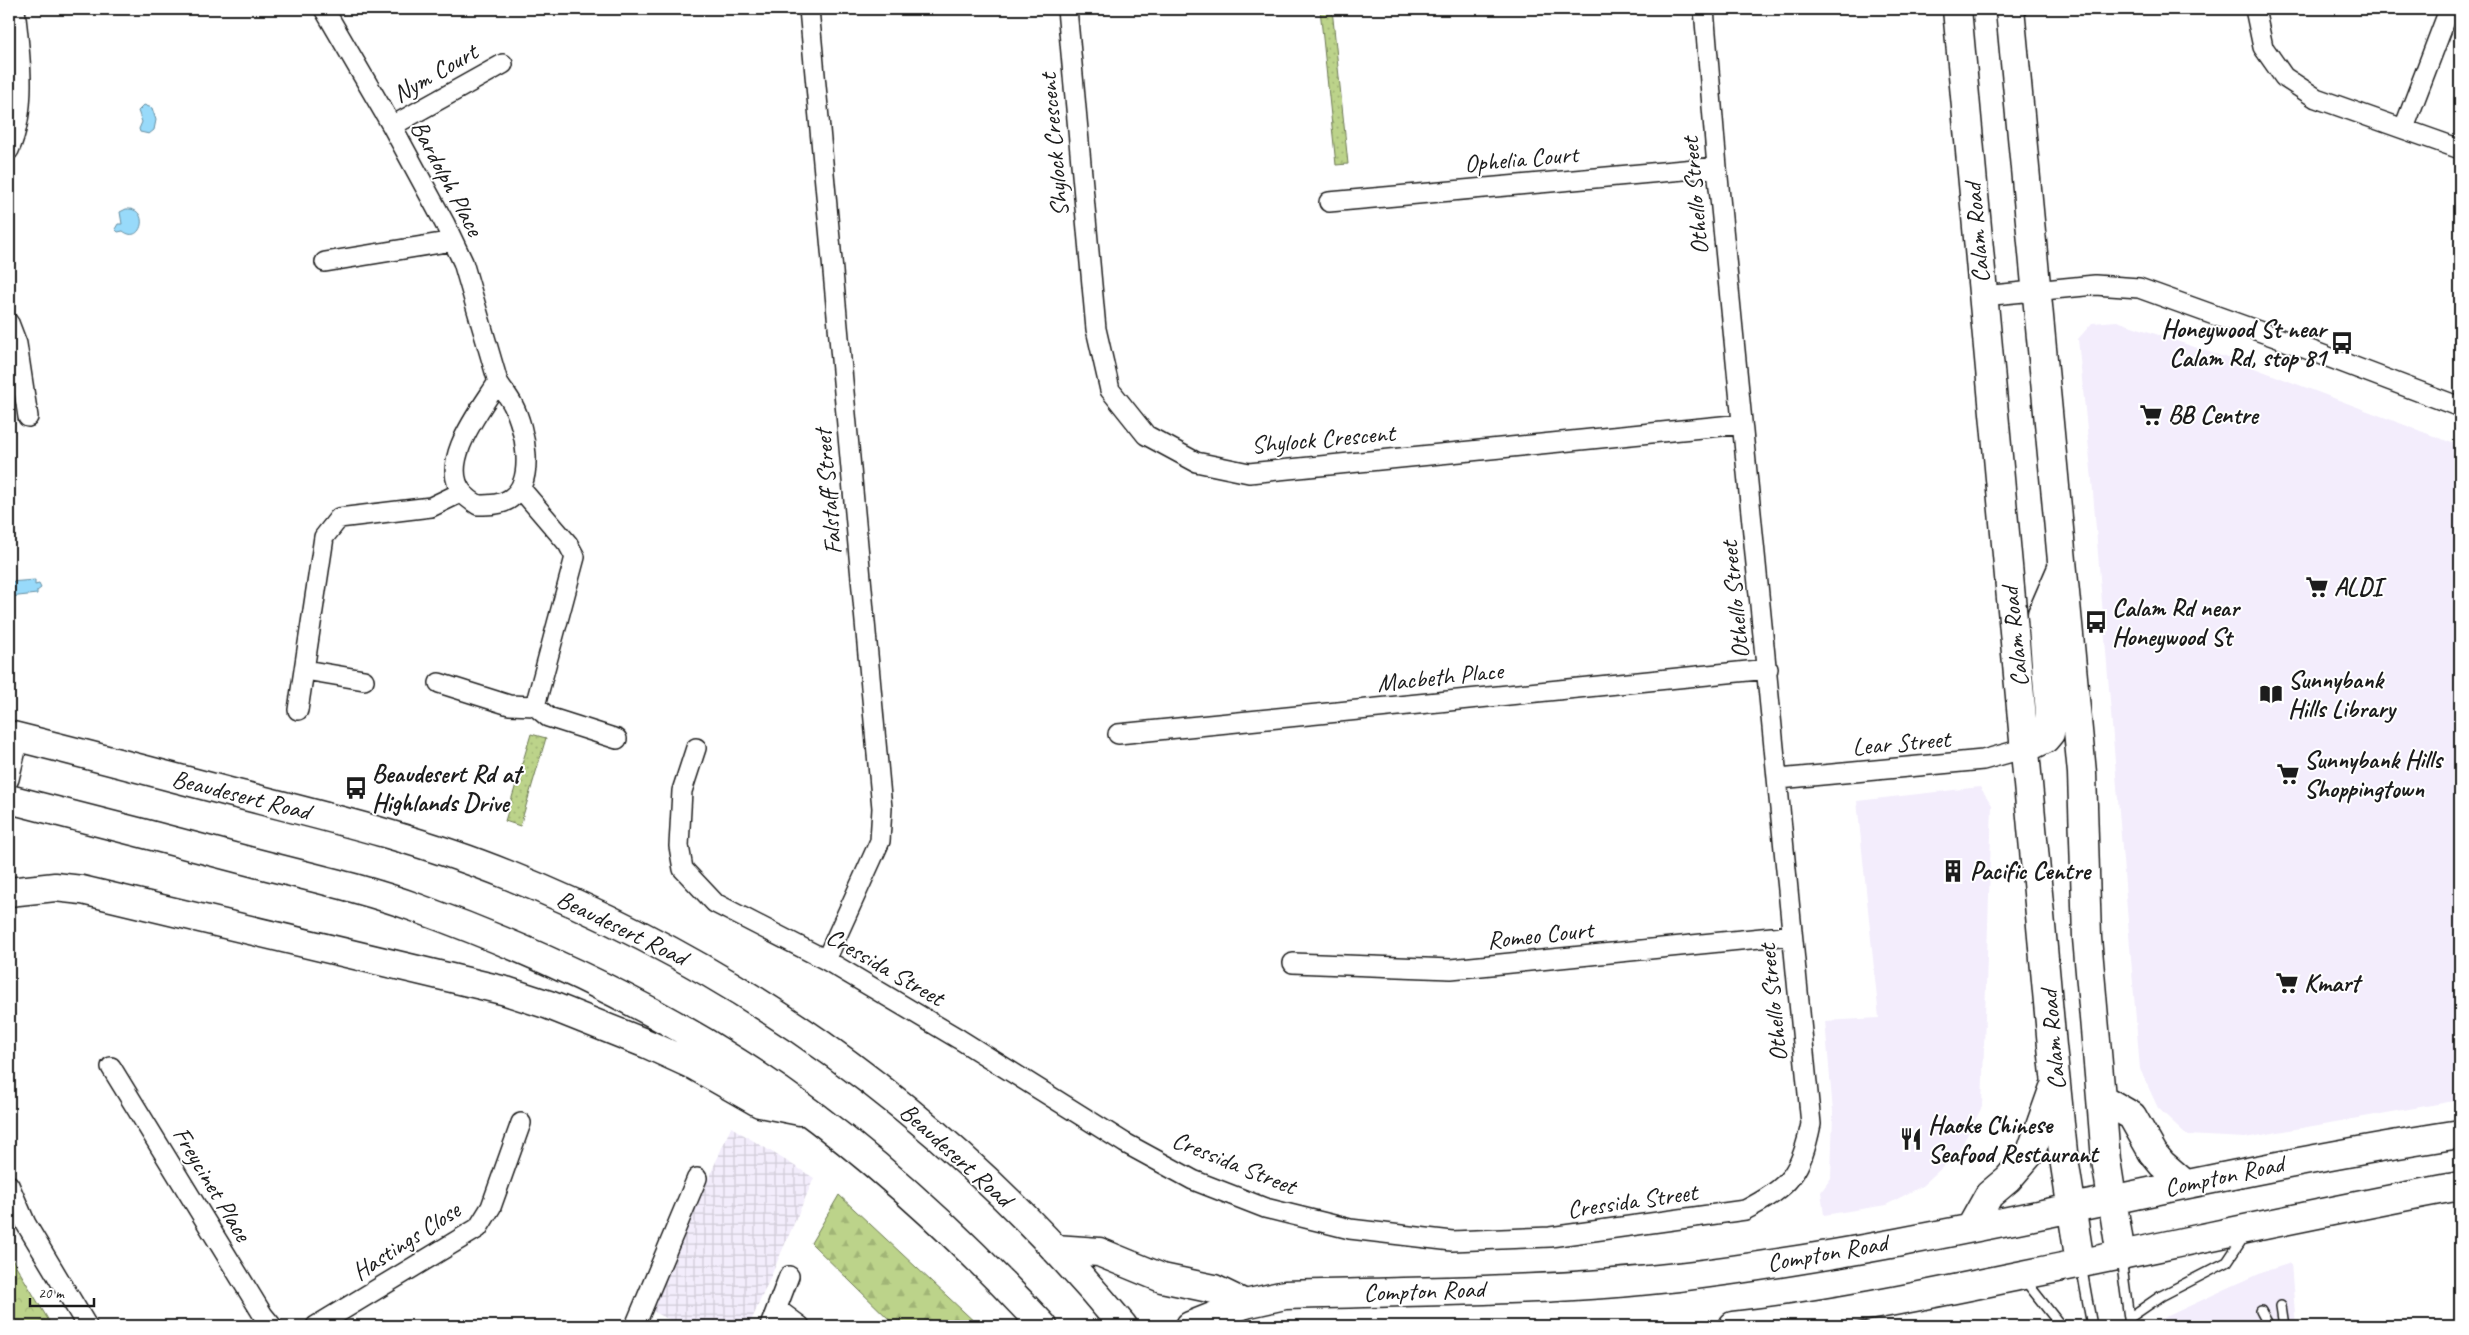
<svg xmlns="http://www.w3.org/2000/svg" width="2469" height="1335" viewBox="0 0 2469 1335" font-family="Caveat,sans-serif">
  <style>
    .built { fill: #f3edfc }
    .industrial { fill: url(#industrial-grid) }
    .grass { fill: url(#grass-dots); stroke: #6c7853 }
    .forest { fill: url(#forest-firs); stroke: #6c7853 }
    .park { fill: url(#park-crowns); stroke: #6c7853 }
    .water { fill: #98dafa; stroke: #668ea1 }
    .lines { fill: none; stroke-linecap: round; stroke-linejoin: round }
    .lane-casing { stroke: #1c1c1c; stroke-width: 12 }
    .street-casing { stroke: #1c1c1c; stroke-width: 22 }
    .primary-casing { stroke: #1c1c1c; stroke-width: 31 }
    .highway-casing { stroke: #1c1c1c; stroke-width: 31 }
    .lane { stroke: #fff; stroke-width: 9 }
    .street { stroke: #fff; stroke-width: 19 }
    .primary { stroke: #fff; stroke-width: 28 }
    .highway { stroke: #fff; stroke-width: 28 }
    .labels { text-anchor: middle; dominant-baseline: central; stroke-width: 4; stroke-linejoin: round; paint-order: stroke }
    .street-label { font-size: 25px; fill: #1c1c1c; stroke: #fff }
    .poi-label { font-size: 25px; font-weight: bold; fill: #1c1c1c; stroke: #fff; text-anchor: start }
  </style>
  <defs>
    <pattern id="industrial-grid" width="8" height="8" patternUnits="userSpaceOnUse" patternTransform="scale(1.25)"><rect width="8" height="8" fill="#f3edfc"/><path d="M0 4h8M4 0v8" fill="none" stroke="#d0cbd7"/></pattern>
    <pattern id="grass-dots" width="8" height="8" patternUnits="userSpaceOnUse" patternTransform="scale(1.25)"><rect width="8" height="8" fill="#bcd38a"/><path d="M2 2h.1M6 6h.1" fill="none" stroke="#a1b576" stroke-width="1.8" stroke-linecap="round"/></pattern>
    <pattern id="forest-firs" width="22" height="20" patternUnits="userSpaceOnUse" patternTransform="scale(1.25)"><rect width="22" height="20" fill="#bcd38a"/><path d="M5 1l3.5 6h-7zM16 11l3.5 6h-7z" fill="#a1b576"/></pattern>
    <pattern id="park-crowns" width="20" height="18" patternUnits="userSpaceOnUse" patternTransform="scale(1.25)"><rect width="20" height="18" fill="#bcd38a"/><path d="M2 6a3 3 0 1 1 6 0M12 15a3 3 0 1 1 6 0" fill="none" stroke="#a1b576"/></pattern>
  </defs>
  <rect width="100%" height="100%" fill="#fff"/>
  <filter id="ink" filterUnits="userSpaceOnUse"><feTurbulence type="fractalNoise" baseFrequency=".02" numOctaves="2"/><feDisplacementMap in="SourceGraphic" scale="10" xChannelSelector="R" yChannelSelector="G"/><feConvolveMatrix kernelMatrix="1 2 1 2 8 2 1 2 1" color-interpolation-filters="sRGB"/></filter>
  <g filter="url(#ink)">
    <path class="built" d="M2117,321L2236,361L2460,446V1100L2245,1138L2187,1135L2158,1108L2140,1069L2092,480L2078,339L2092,323Z
      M1980,787L1992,805L1982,1107L1957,1154L1922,1186L1886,1205L1824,1215L1821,1192L1831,1178L1833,1112L1825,1021L1879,1018L1857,801Z
      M2291,1263L2296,1326H2152L2155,1322L2228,1288L2266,1271Z"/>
    <path class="industrial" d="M731,1127L814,1178L749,1326H681L651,1310Z"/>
    <path class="grass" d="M1320,9H1332L1348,164L1336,165Z
      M531,734L546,738L520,826L505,821Z"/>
    <path class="forest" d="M839,1195L979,1326H896L811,1243Z"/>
    <path class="park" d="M9,1254L52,1326H9Z"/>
    <path class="water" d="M144,105L152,108L156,120L154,130L149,134L140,132L139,129L142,122L138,111Z
      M126,209C151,207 142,246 123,231L118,232L115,229L118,224H122L120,212Z
      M35,580V585L39,584L41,588L37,591V594L9,597V582Z"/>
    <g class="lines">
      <defs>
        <path id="lane" d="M2121,1258L2130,1326
          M2081,1265L2092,1326
          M2024,1279L2061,1326
          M2281,1306L2284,1326
          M2261,1311L2269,1326
          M2129,1318L2161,1296L2227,1262L2245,1235"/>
        <path id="street" d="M324,9L392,126L445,224L463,262L498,382
          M809,9L882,808L880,841L826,960
          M1067,9L1096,329L1110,390L1146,435L1196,462L1249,473L1742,424
          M2255,9L2263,47L2284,77L2316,98L2460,149
          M392,126L503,64
          M2404,128L2446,18
          M9,150C28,108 20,53 15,9
          M1329,202L1717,167
          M325,262L453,241
          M1983,296L2095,285L2139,288L2278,338L2460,407
          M9,323L17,344L28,417
          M498,382C503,390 509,397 513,405C525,428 536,481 511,498C502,505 489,505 478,505C473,502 467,498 463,493C437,463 482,408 498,382Z
          M521,489L568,544L575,557L535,706
          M305,670L364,680
          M439,683L509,705L535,706L548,717L617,739
          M298,710L324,537L339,518L431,507L462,492
          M1118,734L1768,669
          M696,748L682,791L679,846L683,869L715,903L826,960L959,1039L1125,1143L1193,1180L1265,1208L1350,1229L1452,1241L1550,1237L1745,1210C1790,1187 1801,1173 1811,1124L1717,167L1704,9
          M9,779L19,738
          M1779,779L1983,760L2026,748
          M1293,963L1451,969L1791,935
          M111,1067L263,1315L272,1326
          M9,1185L26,1224L87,1326
          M777,1309L800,1326
          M316,1326L478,1228L491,1207L521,1123
          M635,1326L697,1178
          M770,1326L789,1276"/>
        <path id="primary" d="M1957,9L2052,1046L2063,1152L2080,1263
          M2010,9L2082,773L2087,938L2101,1098L2106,1160L2121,1256
          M2026,748L2045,739L2050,733V713L2042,614L2062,568
          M2101,1098L2132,1116L2153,1153L2162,1164L2185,1184
          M1971,1227L1989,1195L2008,1179L2031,1152L2053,1090
          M1190,1326L1245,1304L1285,1295C1416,1291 1548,1292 1678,1277C1942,1245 2198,1174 2460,1134
          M1733,1326C1831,1315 1926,1295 2023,1275C2169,1246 2314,1213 2460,1186"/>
        <path id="highway" d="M9,735C86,754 164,775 241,795C331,818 422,840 508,875C751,972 956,1124 1123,1326
          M9,799C91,820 174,841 256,863C310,877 365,889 417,908C528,948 638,999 738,1063C851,1135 952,1228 1043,1326
          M9,892L55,887L82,890L506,991L549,1005L647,1044L695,1066L760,1103L800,1111
          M1055,1249L1099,1252L1162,1278L1214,1289L1245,1304"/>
      </defs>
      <use href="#lane" class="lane-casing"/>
      <use href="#street" class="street-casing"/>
      <use href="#primary" class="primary-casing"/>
      <use href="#highway" class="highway-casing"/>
      <use href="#lane" class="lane"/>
      <use href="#street" class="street"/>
      <use href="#primary" class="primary"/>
      <use href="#highway" class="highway"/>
    </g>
  </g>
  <defs>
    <symbol id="bus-bare" viewBox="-9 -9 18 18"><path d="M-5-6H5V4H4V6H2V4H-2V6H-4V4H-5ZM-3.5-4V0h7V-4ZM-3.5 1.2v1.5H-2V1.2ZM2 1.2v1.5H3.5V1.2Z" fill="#1c1c1c" stroke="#fff" stroke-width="2.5" paint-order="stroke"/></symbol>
    <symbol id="supermarket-bare" viewBox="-9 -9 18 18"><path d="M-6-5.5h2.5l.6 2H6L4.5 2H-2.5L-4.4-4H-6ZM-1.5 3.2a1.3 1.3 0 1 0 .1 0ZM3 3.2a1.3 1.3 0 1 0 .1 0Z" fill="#1c1c1c" stroke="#fff" stroke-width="2.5" paint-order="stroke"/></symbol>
    <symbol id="library-bare" viewBox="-9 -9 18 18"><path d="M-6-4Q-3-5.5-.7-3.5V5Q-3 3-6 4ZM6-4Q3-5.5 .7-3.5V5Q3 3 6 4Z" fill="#1c1c1c" stroke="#fff" stroke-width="2.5" paint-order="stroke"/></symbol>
    <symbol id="building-bare" viewBox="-9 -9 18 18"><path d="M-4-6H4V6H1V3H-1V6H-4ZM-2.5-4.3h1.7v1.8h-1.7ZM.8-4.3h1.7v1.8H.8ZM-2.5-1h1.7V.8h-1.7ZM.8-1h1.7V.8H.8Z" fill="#1c1c1c" stroke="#fff" stroke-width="2.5" paint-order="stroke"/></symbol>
    <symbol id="restaurant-bare" viewBox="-9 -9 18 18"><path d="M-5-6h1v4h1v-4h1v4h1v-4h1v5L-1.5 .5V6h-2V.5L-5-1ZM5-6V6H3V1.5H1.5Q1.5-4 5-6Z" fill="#1c1c1c" stroke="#fff" stroke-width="2.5" paint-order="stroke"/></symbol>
  </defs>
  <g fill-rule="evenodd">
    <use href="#bus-bare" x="2326" y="327" width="32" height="32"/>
    <use href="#supermarket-bare" x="2135" y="399" width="32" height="32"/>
    <use href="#supermarket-bare" x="2301" y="571" width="32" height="32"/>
    <use href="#bus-bare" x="2080" y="606" width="32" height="32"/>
    <use href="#library-bare" x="2255" y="678" width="32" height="32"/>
    <use href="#supermarket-bare" x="2272" y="758" width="32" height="32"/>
    <use href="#bus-bare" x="340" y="772" width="32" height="32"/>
    <use href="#building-bare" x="1937" y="855" width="32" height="32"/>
    <use href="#supermarket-bare" x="2271" y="967" width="32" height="32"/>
    <use href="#restaurant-bare" x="1895" y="1123" width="32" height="32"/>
  </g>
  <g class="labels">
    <g class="street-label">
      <text transform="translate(435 73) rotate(-30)">Nym Court</text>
      <text transform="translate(1054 145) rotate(-95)">Shylock Crescent</text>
      <text transform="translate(1521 159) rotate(-5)">Ophelia Court</text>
      <text transform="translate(447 178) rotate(62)">Bardolph Place</text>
      <text transform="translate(1695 196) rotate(-95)">Othello Street</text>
      <text transform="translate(1977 233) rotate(-95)">Calam Road</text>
      <text transform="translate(1323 439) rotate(-5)">Shylock Crescent</text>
      <text transform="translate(828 492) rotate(-95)">Falstaff Street</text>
      <text transform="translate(1735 600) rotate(-96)">Othello Street</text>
      <text transform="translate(2015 637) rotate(-96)">Calam Road</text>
      <text transform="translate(1440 677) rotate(-6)">Macbeth Place</text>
      <text transform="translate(1901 743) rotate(-5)">Lear Street</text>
      <text transform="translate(241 795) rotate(14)">Beaudesert Road</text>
      <text transform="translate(622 928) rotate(26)">Beaudesert Road</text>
      <text transform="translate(1540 935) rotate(-6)">Romeo Court</text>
      <text transform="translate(885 967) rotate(30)">Cressida Street</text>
      <text transform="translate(1773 1003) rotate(-96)">Othello Street</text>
      <text transform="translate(2053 1040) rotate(-95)">Calam Road</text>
      <text transform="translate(956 1155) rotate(42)">Beaudesert Road</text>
      <text transform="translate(1234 1163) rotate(22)">Cressida Street</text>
      <text transform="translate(2224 1176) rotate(-12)">Compton Road</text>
      <text transform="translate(212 1184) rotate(59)">Freycinet Place</text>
      <text transform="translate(1632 1201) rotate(-8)">Cressida Street</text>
      <text transform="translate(406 1241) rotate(-33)">Hastings Close</text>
      <text transform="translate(1827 1253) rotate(-10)">Compton Road</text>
      <text transform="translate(1424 1291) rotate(-2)">Compton Road</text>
    </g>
    <g class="poi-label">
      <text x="2326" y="329" text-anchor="end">Honeywood St near<tspan x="2326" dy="29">Calam Rd, stop 81</tspan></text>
      <text x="2168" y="415">BB Centre</text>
      <text x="2334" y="587">ALDI</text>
      <text x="2112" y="608">Calam Rd near<tspan x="2112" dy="29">Honeywood St</tspan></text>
      <text x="2288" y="680">Sunnybank<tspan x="2288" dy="29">Hills Library</tspan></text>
      <text x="2304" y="760">Sunnybank Hills<tspan x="2304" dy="29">Shoppingtown</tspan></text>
      <text x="372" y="774">Beaudesert Rd at<tspan x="372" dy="29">Highlands Drive</tspan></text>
      <text x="1970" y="871">Pacific Centre</text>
      <text x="2304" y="983">Kmart</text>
      <text x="1928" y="1125">Haoke Chinese<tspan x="1928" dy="29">Seafood Restaurant</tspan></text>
    </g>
  </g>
  <rect width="2469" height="1335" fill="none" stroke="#fff" stroke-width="30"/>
  <rect x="15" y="15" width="2439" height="1305" fill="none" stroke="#1c1c1c" stroke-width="2" filter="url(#ink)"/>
  <path d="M30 1298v8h64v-8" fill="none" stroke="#1c1c1c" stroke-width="2.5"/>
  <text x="38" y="1298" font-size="15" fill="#1c1c1c" stroke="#ffffff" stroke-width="4" paint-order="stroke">20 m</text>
</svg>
